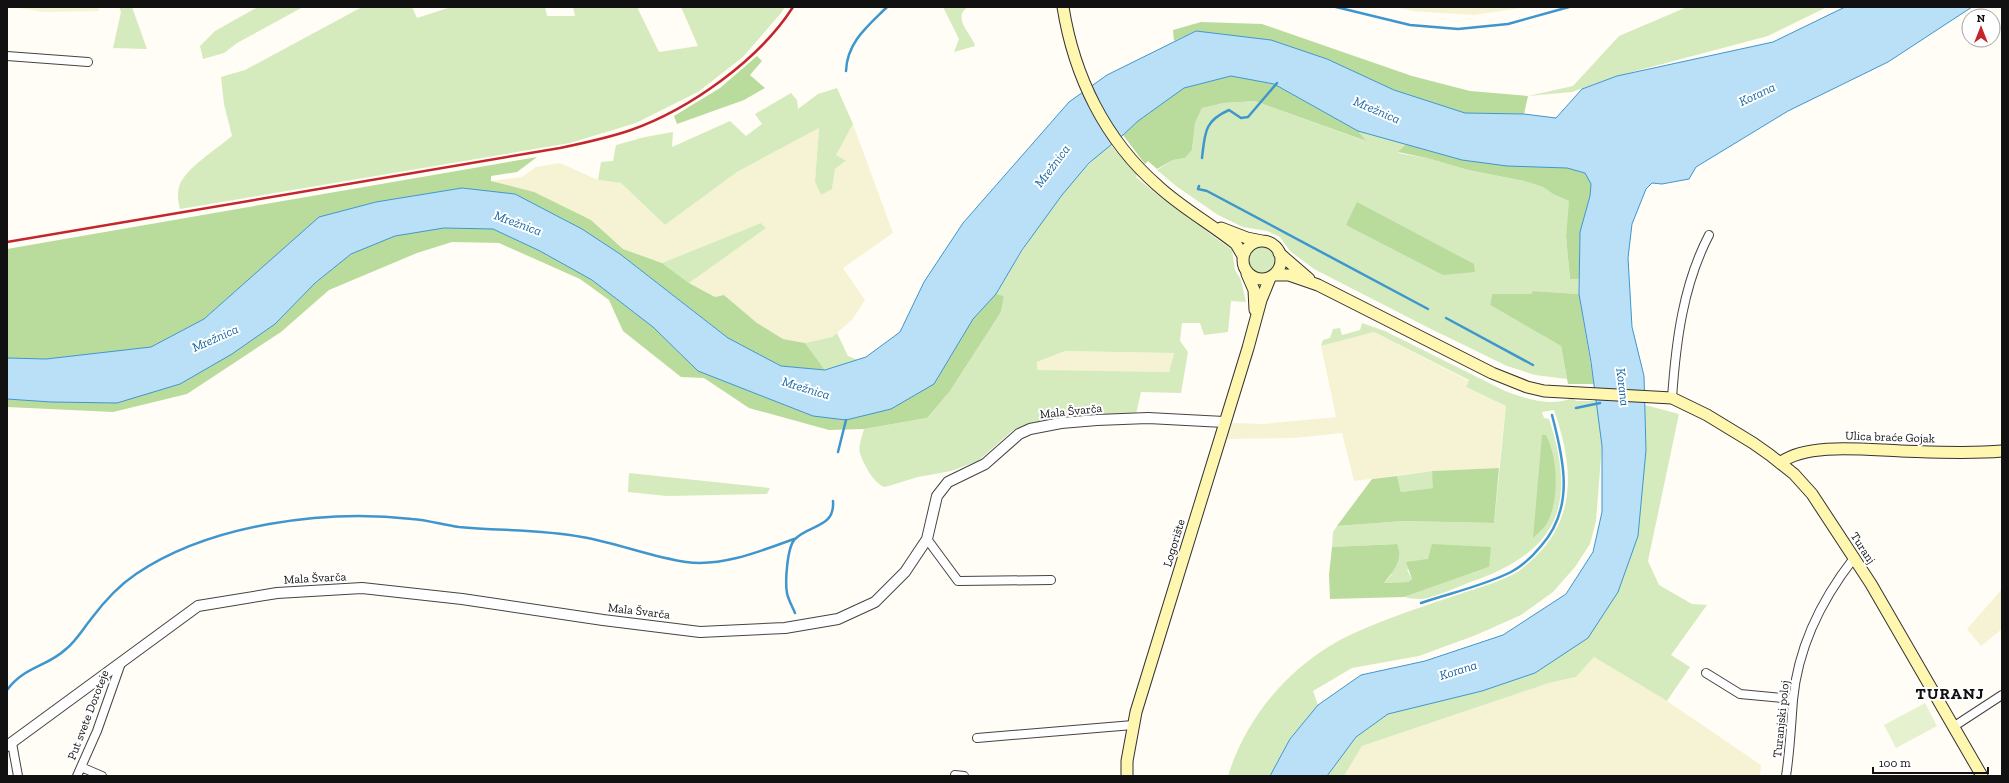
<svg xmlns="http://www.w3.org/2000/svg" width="2009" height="783" viewBox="0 0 2009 783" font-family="'Zilla Slab',serif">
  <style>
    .farmland { fill: #f6f3d4 }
    .green { fill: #d5ebbd; fill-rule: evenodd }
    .forest { fill: #b9dc9c }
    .pitch { fill: #e6f2cf }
    .water { fill: #b9e0f7; stroke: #3f96cf }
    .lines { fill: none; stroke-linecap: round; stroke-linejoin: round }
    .stream { stroke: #3f96cf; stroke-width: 2.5 }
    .minor-casing { stroke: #444; stroke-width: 10 }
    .tertiary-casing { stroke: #444; stroke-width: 12 }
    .secondary-casing { stroke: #333; stroke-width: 13 }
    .minor { stroke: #fff; stroke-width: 8 }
    .tertiary { stroke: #fff; stroke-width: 10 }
    .secondary { stroke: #fff6b0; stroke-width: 11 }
    .rail { stroke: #c4262e; stroke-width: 2.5 }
    .labels { text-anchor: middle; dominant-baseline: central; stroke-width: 4; stroke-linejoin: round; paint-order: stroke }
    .street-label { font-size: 12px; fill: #111; stroke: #fff }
    .water-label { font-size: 13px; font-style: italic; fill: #1768a6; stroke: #fff }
    .district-label { font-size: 16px; font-weight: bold; letter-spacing: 1px; fill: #111; stroke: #fff }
  </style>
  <rect width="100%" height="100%" fill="#fffdf5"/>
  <path class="farmland" d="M13,7H98L99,11L44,12Z
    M1395,7H1528L1474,15L1412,11Z
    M853,124L893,233L843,268L865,300L852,320L832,337L805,343L783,339L757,323L724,295L715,297L689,283L766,228L761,223L662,263L623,249L591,220L491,181L522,177L536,167L560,163L598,180L621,183L665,225L737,172L819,128L815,182L821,195L832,189L835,169L846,162L835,155Z
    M1374,332L1469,381L1466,387L1506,406L1499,468L1432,471L1354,481L1342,433L1294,438L1227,439L1232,423L1263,424L1336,417L1321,346Z
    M1065,351L1174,353L1169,372L1037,371V362Z
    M2002,589V629L1981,646L1967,629Z
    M1594,657L1667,701L1761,765L1760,776H1344L1362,746L1549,683L1576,677Z"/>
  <path class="green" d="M119,7H132L147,49L113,48L121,12Z
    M258,7H303L237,43L224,53L203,59L200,46L215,31Z
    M362,7H412L417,18L451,7H545L547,16H575L573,7H637L659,52L698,46L681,7H785L781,13L743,57L698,92L636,123L570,143L180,209C178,201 177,195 179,187C183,170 218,148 232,136L224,104L221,77L245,70Z
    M943,7H968C951,18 972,34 975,46L954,52L959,39Z
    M1687,7H1827L1768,36L1617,76L1572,92L1528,96L1573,86L1619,36Z
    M837,88L853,124L836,155L846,161L835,169L832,189L821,195L815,182L819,128L737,172L665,225L621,183L598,180L601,162L613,161L616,145L645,137L673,132L672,147L730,121L746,136L762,124L755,114L791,93L797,100L798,109L818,94Z
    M1255,101L1365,141L1358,131L1406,144L1398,153L1427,158L1468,170L1524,181L1543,187L1553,194L1570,201L1566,237L1570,279H1579V294L1533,291L1531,294H1492L1490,305L1561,346L1567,379L1535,375L1507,366L1427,327L1314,269L1290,251L1280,237L1267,231L1243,227L1218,215L1176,186L1157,170L1173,160L1185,158L1192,150L1195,123L1202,108L1224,103Z
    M1110,144L1119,155L1137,174L1136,177L1160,197L1232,250L1235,270L1241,280L1246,302L1231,301L1228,332L1204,335L1200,323H1182L1180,341L1188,352L1181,393L1141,392L1136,414L1061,418L1027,425L1013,430L978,461L951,471L918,477L885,487C875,485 863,464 860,453C858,447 862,436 864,429L927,418L950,391L1001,312L1004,296L996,294C1028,240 1062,186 1110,144ZM1065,351L1174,353L1169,372L1037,370V362Z
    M761,223L766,228L689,283L662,263Z
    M1247 260a15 15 0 1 1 30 0a15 15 0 1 1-30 0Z
    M1362,323L1385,331L1505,391C1527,399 1550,407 1573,398L1576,401H1596L1602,445L1596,521L1590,544L1575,567L1553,592L1521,615L1476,635L1419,656L1352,668L1313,691L1318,705L1290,739L1270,776H1228C1247,714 1294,661 1352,634C1387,618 1424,606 1460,594C1477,588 1496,583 1512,575C1523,570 1533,559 1542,550C1578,508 1571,459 1554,410L1542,412L1544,418L1549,419C1578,507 1557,553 1468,583C1457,587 1429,600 1419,599C1414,599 1408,598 1404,597L1489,567L1428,559L1407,570L1412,579L1408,582L1384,583L1391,575L1397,544L1332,547L1333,532L1337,526L1404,521L1494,523L1506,406L1466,387L1469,380L1374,332L1321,346L1323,340L1330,338L1333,329L1340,328L1342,335L1360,330ZM1556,477L1553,505L1546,525Z
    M837,333L848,356L858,360L825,370L805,343L832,337Z
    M1645,405L1679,414L1648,561L1659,585L1692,604L1707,605L1671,655L1690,667L1667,701L1594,657L1576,677L1549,683L1362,746L1344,776H1327L1356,737L1388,714L1482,691L1535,673L1646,450Z
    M1432,471L1434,488L1401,492L1397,476Z
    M629,473L770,488L767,494L667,496L628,492Z"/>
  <path class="forest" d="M1201,22L1262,24L1412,76L1470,91L1528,96L1524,114L1465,113L1394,90L1327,59L1271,40L1196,31L1174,41L1173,30Z
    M757,56L762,61L750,75L765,88L744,100L677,124L674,116L720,88Z
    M1231,76L1274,84L1358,131L1366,141L1255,101L1224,103L1202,108L1195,123L1192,150L1185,158L1173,160L1157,169L1148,161L1145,164L1123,135L1138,121L1184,88Z
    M1406,144L1462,160L1567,168L1585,173L1591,184L1590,196L1580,232L1579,279H1570L1566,237L1569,201L1553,194L1543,187L1524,181L1468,170L1427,158L1398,152Z
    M537,157L517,172L491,176V181L534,192L591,220L623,249L662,263L689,283L715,297L724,295L757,323L783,339L805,343L825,370L781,366L728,338L620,254L582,229L515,194L462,188L376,202L320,217L204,319L151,347L46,359L7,358V249Z
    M1357,202L1474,264L1475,272L1443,275L1346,225Z
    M444,228L493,229L540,251L592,280L653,327L698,371L813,416L934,384L973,319L996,294L1004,296L1001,312L950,391L927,418L864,429L829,430L749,408L704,378L681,377L623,331L609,300L580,279L499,243L452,242L417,253L329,290L281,332L187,394L113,412L7,407V399L51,402L232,354L275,324L315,283L351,254L395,236Z
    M1533,291L1579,294L1594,384H1568L1561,346L1490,305L1492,294H1531Z
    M1542,435H1546C1558,458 1560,501 1546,525C1543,529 1537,534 1533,538Z
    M1499,468L1494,523L1404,521L1337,526L1372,479L1397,476L1401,492L1433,488L1432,471Z
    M1397,544C1404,560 1393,571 1384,583L1408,582L1412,579L1406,562L1428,559L1432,544L1491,547L1489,567L1404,597L1330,599L1329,575L1332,547Z"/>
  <path class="pitch" d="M1925,703L1937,726L1896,748L1884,725Z"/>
  <path class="water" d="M1845,7H1972L1888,62L1788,111L1696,167L1689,179L1662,184L1652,183L1646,189L1632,224L1628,258L1632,327L1644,376L1646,450L1638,536L1618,592L1588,638L1535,673L1482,691L1388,714L1356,737L1327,776H1270L1290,739L1318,705L1361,675L1425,661L1503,635L1566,594L1593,552L1602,512V446L1591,362L1579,294L1580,232L1590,196L1591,184L1585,173L1567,168L1507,166L1462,160L1358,131L1274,84L1231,76L1184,88L1138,121L1123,135L1089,163L1062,195L1022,250L996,294L973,319L934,384L891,409L846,420L813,416L698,371L653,327L592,280L540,251L493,229L444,228L395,236L351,254L315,283L275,324L232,354L180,384L117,403L51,402L7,399V358L46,359L151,347L204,319L319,217L376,202L462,188L515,194L582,229L620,254L728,338L781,366L825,370L866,357L900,332L924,282L963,223L1069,102L1107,75L1196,31L1271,40L1327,59L1394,90L1465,113L1524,114L1556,118L1582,89L1617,76L1773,42Z"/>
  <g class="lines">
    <path class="stream" d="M1336,7L1410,25L1458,29L1508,24L1569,7
      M846,71C847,42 868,26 887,7
      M1202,158C1205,133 1204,121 1229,110L1241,118L1248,117L1277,83
      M1199,186L1198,189L1207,191L1428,309
      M1446,318L1533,365
      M1576,408L1600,403
      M838,452L846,420
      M1421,603C1450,593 1483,586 1511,572C1522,566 1533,556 1541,546C1575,508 1564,460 1552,415
      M795,613C792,606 788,599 787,593C785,582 787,547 795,539C810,524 835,528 833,501
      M7,690C25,666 47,667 66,649C76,641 83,629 91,619C103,603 118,586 136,574C210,524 325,509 412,519C428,520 443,525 459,527C500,531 541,529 582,537C617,543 651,557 686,562C722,567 761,551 794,539"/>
    <defs>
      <path id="minor" d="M7,56L88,62
        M1672,398C1676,341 1683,285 1709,235
        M927,539L958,581L1051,580
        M1706,673L1740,694L1793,699
        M1953,727L2002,695
        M977,738L1133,725
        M12,743L18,776
        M81,767L102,776
        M955,775L964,776
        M77,776L97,731L121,663
        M1786,776C1790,750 1791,725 1793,700C1798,647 1822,599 1854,558"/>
      <path id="tertiary" d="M7,746L198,606L277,593L362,588L462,599L603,620L700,632L785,628L838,619L875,602L905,572L927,539L937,496L948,482L985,464L1019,434L1030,429L1061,423L1097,420L1148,418L1224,422"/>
      <path id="secondary" d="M1063,7C1074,76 1105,140 1158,186C1182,208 1211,224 1236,244L1243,256
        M1221,228L1247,238L1262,241
        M1243 260a19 19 0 1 1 38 0a19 19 0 1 1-38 0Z
        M1279,253L1309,279
        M1247,274L1254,290L1255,310
        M1274,275H1289L1318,285L1492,373L1527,387L1544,391L1672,398L1707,415L1753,443L1770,455L1794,474L1812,494L1871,584L1982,776
        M1780,463C1807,442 1868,450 1901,451C1934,452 1969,454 2002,451
        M1127,776V761L1136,712L1248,348L1261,300L1270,278"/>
    </defs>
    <use href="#minor" class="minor-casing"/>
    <use href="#tertiary" class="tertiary-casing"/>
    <use href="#secondary" class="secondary-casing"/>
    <use href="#minor" class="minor"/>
    <use href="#tertiary" class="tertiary"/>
    <use href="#secondary" class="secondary"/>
    <path class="rail" d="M7,242L560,148C584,143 608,138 631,130C690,109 759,60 793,7"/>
  </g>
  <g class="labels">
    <g class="street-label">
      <text transform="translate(1071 411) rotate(-6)">Mala Švarča</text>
      <text transform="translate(1890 437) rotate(2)">Ulica braće Gojak</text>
      <text transform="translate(1174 543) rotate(-73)">Logorište</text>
      <text transform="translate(1863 548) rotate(57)">Turanj</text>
      <text transform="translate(315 578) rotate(-3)">Mala Švarča</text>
      <text transform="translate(639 611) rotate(7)">Mala Švarča</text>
      <text transform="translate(88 715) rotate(-69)">Put svete Doroteje</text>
      <text transform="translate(1781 719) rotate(-84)">Turanjski poloj</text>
    </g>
    <g class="water-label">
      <text transform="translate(1757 94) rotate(-25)">Korana</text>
      <text transform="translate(1377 110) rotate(23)">Mrežnica</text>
      <text transform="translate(1052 166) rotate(-53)">Mrežnica</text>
      <text transform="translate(518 223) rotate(20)">Mrežnica</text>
      <text transform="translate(215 338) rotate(-24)">Mrežnica</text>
      <text transform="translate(1623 387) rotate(83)">Korana</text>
      <text transform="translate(806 388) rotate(17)">Mrežnica</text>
      <text transform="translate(1458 670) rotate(-17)">Korana</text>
    </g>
    <g class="district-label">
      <text x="1950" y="693">TURANJ</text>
    </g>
  </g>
  <rect width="2009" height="783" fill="none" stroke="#111111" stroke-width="16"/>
  <g transform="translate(1981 28)"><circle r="19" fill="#ffffff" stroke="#a0a0a0"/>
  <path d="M0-3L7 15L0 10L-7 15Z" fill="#c4262e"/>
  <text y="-6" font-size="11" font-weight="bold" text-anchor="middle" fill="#111111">N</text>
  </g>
  <path d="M1873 767v6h115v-6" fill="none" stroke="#111111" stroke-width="2"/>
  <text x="1879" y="767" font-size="12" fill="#111111" stroke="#ffffff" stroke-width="3" paint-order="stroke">100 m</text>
</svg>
